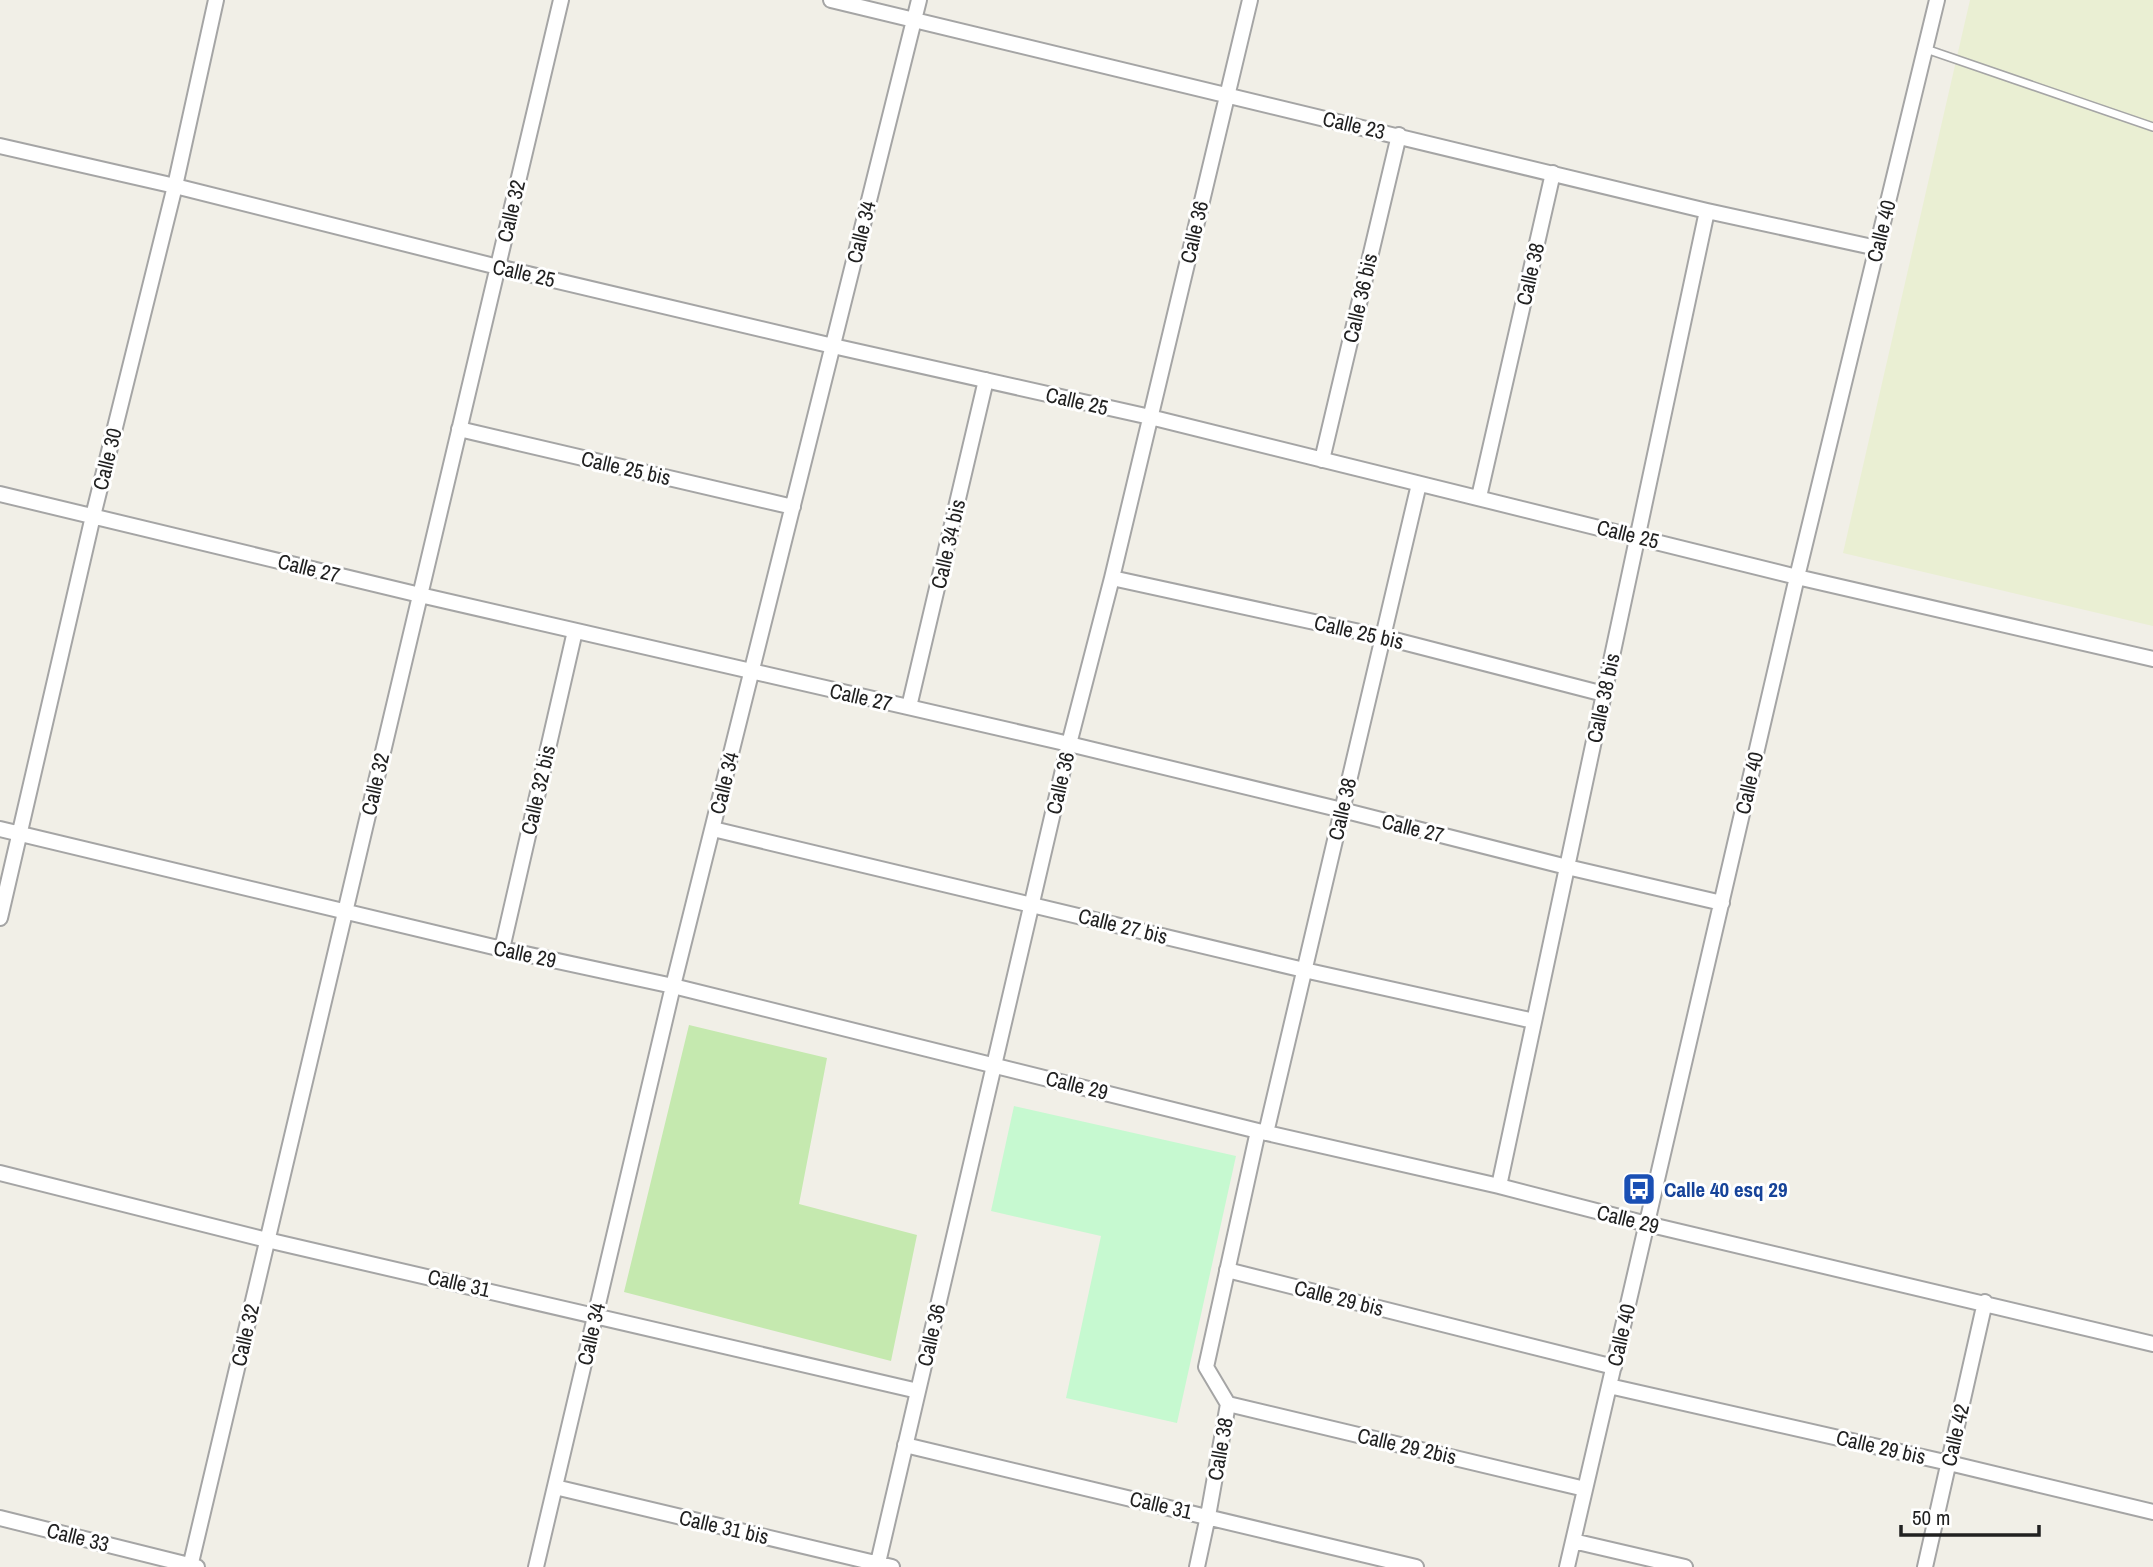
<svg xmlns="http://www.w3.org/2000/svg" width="2153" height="1567" viewBox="0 0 2153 1567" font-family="'Archivo Narrow',sans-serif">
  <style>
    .farmland { fill: #eaefd3 }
    .grass { fill: #c5e9af }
    .park { fill: #c6f9d0 }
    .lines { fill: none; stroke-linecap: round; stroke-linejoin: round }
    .lane-casing { stroke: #a5a5a5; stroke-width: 10 }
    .street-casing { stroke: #a5a5a5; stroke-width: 18 }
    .lane { stroke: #fff; stroke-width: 7 }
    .street { stroke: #fff; stroke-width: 14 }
    .labels { text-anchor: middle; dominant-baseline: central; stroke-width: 6; stroke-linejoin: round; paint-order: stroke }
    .street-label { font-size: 21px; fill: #212121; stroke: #fff }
    .transit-label { font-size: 21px; font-weight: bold; fill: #164399; stroke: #fff; text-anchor: start }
  </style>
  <rect width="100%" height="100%" fill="#f1efe7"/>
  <path class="farmland" d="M1970,0H2153V626L1843,553Z"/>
  <path class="grass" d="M689,1025L827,1058L799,1204L917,1235L891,1361L624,1292Z"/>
  <path class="park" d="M1014,1106L1236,1156L1177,1423L1066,1398L1101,1236L991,1211Z"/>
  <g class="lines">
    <defs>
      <path id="lane" d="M1926,49L2153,127"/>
      <path id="street" d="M831,0L1707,211L1877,248
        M0,146L175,186L498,267L833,346L1150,417L1797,577L2153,659
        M459,429L793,507
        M1322,460L1399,135
        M0,494L420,595L1069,744L1342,810L1567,867L1722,903
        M1479,497L1553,173
        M1112,578L1383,637L1604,694
        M909,707L986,380
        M0,829L502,949L673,986L1258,1131L1499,1186L1647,1224L2153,1344
        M713,829L1304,970L1534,1021
        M0,918L93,516L175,186L216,0
        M502,949L575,631
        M1266,1133L1419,484
        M0,1173L267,1240L918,1391
        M1499,1186L1707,211
        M1227,1270L1614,1367
        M1609,1386L1949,1463L2153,1512
        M1228,1404L1585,1489
        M905,1445L1416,1567
        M555,1487L892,1567
        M0,1518L197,1567
        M1573,1541L1685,1567
        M190,1567L561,0
        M536,1567L673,986L919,0
        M877,1567L1069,744L1112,578L1250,0
        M1197,1567L1208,1516L1228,1404L1206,1367L1258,1131
        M1567,1567L1797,577L1937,0
        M1925,1567L1985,1302"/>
    </defs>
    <use href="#lane" class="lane-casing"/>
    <use href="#street" class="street-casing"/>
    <use href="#lane" class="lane"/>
    <use href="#street" class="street"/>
  </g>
  <defs>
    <symbol id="bus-square" viewBox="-11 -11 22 22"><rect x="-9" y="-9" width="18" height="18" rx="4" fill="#1a4fb4" stroke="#fff"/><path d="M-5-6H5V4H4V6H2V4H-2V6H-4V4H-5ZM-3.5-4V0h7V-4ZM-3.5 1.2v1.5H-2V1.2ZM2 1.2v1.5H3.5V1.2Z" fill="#fff"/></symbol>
  </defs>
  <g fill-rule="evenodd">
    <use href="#bus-square" x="1620" y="1170" width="38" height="38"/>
  </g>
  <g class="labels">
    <g class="street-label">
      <text transform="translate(1354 125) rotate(13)">Calle 23</text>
      <text transform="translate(511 211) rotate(-77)">Calle 32</text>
      <text transform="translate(1881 231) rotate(-76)">Calle 40</text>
      <text transform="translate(861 232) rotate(-76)">Calle 34</text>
      <text transform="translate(1194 232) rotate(-77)">Calle 36</text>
      <text transform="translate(524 273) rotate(13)">Calle 25</text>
      <text transform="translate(1530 274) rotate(-77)">Calle 38</text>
      <text transform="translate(1360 298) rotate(-77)">Calle 36 bis</text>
      <text transform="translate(1077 401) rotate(13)">Calle 25</text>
      <text transform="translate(107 459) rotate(-76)">Calle 30</text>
      <text transform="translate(626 468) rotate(13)">Calle 25 bis</text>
      <text transform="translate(1628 534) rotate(14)">Calle 25</text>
      <text transform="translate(948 544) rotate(-77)">Calle 34 bis</text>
      <text transform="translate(309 568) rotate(14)">Calle 27</text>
      <text transform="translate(1359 632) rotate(13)">Calle 25 bis</text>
      <text transform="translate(861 697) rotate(13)">Calle 27</text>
      <text transform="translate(1603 698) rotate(-78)">Calle 38 bis</text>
      <text transform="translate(724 783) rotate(-76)">Calle 34</text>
      <text transform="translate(1060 783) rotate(-77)">Calle 36</text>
      <text transform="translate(1749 783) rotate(-77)">Calle 40</text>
      <text transform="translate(375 784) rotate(-77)">Calle 32</text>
      <text transform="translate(538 790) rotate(-77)">Calle 32 bis</text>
      <text transform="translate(1342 809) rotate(-77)">Calle 38</text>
      <text transform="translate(1413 828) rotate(14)">Calle 27</text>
      <text transform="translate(1123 926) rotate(14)">Calle 27 bis</text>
      <text transform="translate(525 954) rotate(12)">Calle 29</text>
      <text transform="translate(1077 1085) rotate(14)">Calle 29</text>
      <text transform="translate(1628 1219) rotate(14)">Calle 29</text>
      <text transform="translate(459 1283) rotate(13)">Calle 31</text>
      <text transform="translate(1339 1298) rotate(14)">Calle 29 bis</text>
      <text transform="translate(591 1334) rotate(-77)">Calle 34</text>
      <text transform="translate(245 1335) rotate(-77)">Calle 32</text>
      <text transform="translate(931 1335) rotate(-77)">Calle 36</text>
      <text transform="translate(1621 1335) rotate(-77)">Calle 40</text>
      <text transform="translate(1955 1435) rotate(-77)">Calle 42</text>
      <text transform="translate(1407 1446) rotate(13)">Calle 29 2bis</text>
      <text transform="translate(1881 1447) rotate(13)">Calle 29 bis</text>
      <text transform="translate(1220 1449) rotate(-80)">Calle 38</text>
      <text transform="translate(1161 1505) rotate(13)">Calle 31</text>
      <text transform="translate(724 1527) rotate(13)">Calle 31 bis</text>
      <text transform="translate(78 1537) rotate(14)">Calle 33</text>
    </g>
    <g class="transit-label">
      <text x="1664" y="1189">Calle 40 esq 29</text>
    </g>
  </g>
  <path d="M1901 1525v10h138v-10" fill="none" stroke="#212121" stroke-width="3.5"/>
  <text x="1912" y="1525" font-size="21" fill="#212121" stroke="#ffffff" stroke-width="5" paint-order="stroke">50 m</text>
</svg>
